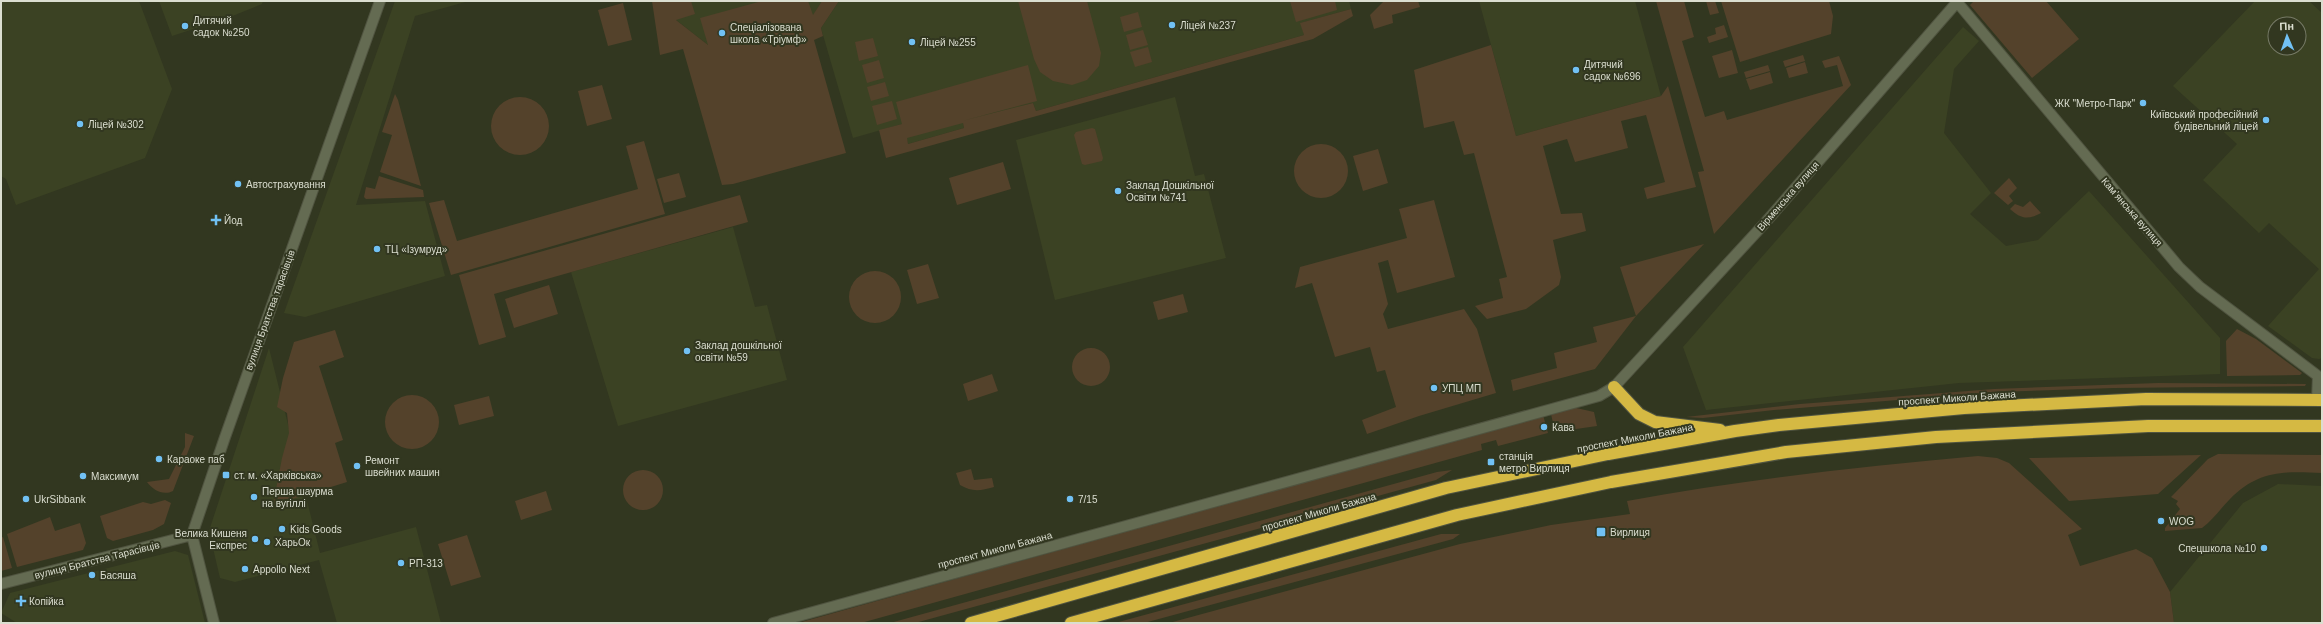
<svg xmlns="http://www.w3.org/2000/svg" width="2323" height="624" viewBox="0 0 2323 624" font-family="Arial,sans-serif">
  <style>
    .built { fill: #3b4223; fill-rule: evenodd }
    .green { fill: #54422b; fill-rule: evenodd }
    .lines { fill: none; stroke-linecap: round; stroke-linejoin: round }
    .minor-casing { stroke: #505440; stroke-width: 12 }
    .highway-casing { stroke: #505440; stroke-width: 14 }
    .minor { stroke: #646b52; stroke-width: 10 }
    .highway { stroke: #d5b943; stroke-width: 12 }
    .poi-dot { fill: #71c1f4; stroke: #323720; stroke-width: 1.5 }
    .labels { text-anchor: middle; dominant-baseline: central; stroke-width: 4; stroke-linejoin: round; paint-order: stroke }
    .poi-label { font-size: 10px; fill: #dbded0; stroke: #323720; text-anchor: start }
    .street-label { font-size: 10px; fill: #dbded0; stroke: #323720 }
  </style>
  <rect width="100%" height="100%" fill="#323720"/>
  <path class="built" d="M1,1H139L172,89L145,158L16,205L6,179L1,176Z
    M159,1H263L262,4L230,17L172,36Z
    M395,1H469L415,16L356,205L425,201L445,276L305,317L284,313Z
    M652,1H822L813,16L708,45Z
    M839,1H1349L1351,9L1301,23L1304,35L1036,111L1033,103L963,123L964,128L908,144L902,124L853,138L821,28Z
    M1479,1H1635L1661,96L1516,136Z
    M2255,1H2309L2322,13V358L2319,359L2312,358L2268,326L2319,269L2269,223L2259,233L2203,180L2237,144L2173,86ZM2275,24H2299V48H2275Z
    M1963,27L1979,41L1954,69L1944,133L1991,193L1970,214L2006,246L2038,240L2089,191L2220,338V374L1959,383L1706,410L1683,347Z
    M1175,97L1195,176L1204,174L1226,258L1055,300L1016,140Z
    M733,227L755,307L767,305L787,380L618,426L571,272Z
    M269,348L320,553L416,527L441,623H337L319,560L235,582L220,578L209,531Z
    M2278,484L2322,486V623H2174L2170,592L2243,503Z
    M175,551L188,555L205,623H17L1,613L10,593Z"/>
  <path class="green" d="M652,1H691L695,14L676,20L708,45L700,18L762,1H808L813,15L822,1H839L821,28L823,36L814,40L846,153L733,184L722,185L683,49L660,55Z
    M1018,1H1087L1101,53L1099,66L1087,80L1072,85L1053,81L1040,72L1034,59Z
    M1290,1H1335L1337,10L1296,22Z
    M1384,1H1418L1420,7L1392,15L1393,23L1374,29L1370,15Z
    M1656,1H1684L1694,37L1682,41L1705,117L1724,111L1727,120L1843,86L1837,65L1825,68L1822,61L1839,56L1851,85L1714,234L1698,172L1704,171Z
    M1706,1H1715L1719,13L1710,15Z
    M1721,1H1829L1833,16L1831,34L1740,62Z
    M1974,1H2046L2079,39L2032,78L1970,5Z
    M623,3L632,40L608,46L598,10Z
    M1351,9L1353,16L1313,39L886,158L879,130L902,124L896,102L1028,65L1037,101L962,121L1033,103L1036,111L1304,35L1300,23ZM963,123L964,128L908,144L907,138Z
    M1138,12L1142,27L1124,32L1120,17Z
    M1724,25L1728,37L1709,43L1707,37L1716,34L1715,28Z
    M1143,30L1148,45L1130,50L1126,35Z
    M873,38L878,56L859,61L855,42Z
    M1491,45L1516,136L1661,96L1668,86L1696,187L1647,199L1644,188L1665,182L1646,115L1621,121L1628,148L1575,162L1567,139L1543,146L1561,214L1582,213L1586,231L1553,240L1561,277L1559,285L1526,309L1487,319L1475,306L1503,298L1499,279L1507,277L1474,153L1464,155L1454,121L1424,128L1414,70Z
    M1148,47L1152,62L1135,67L1130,52Z
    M1732,50L1738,73L1719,78L1712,56Z
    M1803,55L1805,61L1785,67L1783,61Z
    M879,60L884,78L867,83L862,65Z
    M1805,62L1808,73L1789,78L1786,68Z
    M1768,65L1770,71L1746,78L1744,72Z
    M1770,72L1773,83L1750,90L1746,79Z
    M885,82L889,96L871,101L867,87Z
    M602,85L612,119L587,126L578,91Z
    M395,94L398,100L421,186L380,172L392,135L382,132Z
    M491 126a29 29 0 1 1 58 0a29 29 0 1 1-58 0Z
    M892,101L897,119L877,125L872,106Z
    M1092,128L1095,129L1103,158L1102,161L1085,165L1082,164L1074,135L1076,132Z
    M644,141L665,214L451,275L429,203L444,200L457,241L638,189L626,146Z
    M1294 171a27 27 0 1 1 54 0a27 27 0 1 1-54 0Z
    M1378,149L1388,183L1363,191L1353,156Z
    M1003,162L1011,189L957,205L949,178Z
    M679,173L686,197L664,203L657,179Z
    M379,176L423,190L424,197L366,199L364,197L366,187L375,189Z
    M2009,178L2017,188L2009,196L2013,201L2008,205L1994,193Z
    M740,195L748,222L494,294L506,337L479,345L459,275Z
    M1434,200L1455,277L1397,293L1388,260L1378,263L1388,304L1383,314L1388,329L1464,309L1477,329L1496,393L1419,416L1367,434L1362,420L1396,407L1385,370L1377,372L1370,347L1335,357L1312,283L1295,288L1300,267L1407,238L1399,209Z
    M2030,201L2041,213C2028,220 2021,219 2010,209L2015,204L2023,207Z
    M1704,244L1636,316L1595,369L1513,391L1511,380L1557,368L1554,353L1597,342L1593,327L1636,316L1620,267Z
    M928,264L939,298L917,304L907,270Z
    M849 297a26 26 0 1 1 52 0a26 26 0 1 1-52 0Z
    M549,285L558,314L514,328L505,299Z
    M1183,294L1188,312L1158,320L1153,302Z
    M2237,329L2256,339L2302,373L2300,375L2227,376L2226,341Z
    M335,330L344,357L319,366L343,440L335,443L347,482L273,505L282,458L289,433L287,413L277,407L283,378L294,342Z
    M1072 367a19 19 0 1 1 38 0a19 19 0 1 1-38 0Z
    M992,374L998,391L968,401L963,384Z
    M2158,383L2306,384L2305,386L2114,388L1996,392L1774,410L1703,418L1686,417L1800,404L1994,389Z
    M385 422a27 27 0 1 1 54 0a27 27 0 1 1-54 0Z
    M489,396L494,416L459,425L454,405Z
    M1572,407L1594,412L1597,426L1555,432L1551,414Z
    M1543,415L1548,433L1498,446L1496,440L1481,444L1482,450L861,623H798Z
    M185,433L194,436L173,491C163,496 153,490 147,482L169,479L185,447Z
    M2218,454L2322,455V473C2285,471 2258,470 2230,499C2220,509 2213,520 2202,528L2165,531V528L2180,509L2176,504L2178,501L2171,497L2208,459Z
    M2201,455L2158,494L2069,501L2029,458Z
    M1978,456L1997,458L2009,463L2082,529L2068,535L2080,566L2136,549L2152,558L2170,592L2174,623H1169L1460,544L1551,525L1630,514L1627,501C1744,479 1860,467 1978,456Z
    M971,469L974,480L992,478L994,487C980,491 972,492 960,485L956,473Z
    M1452,470L1436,480L915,623H890L1437,472Z
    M623 490a20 20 0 1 1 40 0a20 20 0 1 1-40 0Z
    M546,491L552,510L521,520L515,501Z
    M165,500L171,503L164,524L153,530L113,541L107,538L100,516L143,502L151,504Z
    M50,517L55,531L80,523L86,543L83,550L17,567L7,534Z
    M1441,534H1460L1453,539L1144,623H1115Z
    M467,535L481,577L451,586L438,544Z
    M3,537L12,568L1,571V538Z"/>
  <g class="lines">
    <defs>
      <path id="minor" d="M1957,2L2179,267L2200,287L2318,376L2317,400
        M1,584L192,535
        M214,623L192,535L224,440L380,1
        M773,623L1599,396L1614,387L1764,224L1958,1"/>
      <path id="highway" d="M1614,387L1639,414L1655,422L1720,430
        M971,623L1446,488L1608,454L1735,431L1779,425L1964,408L2146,399L2322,400
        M1071,623L1457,515L1611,482L1786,452L1936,437L2148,426H2322"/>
    </defs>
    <use href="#minor" class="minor-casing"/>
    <use href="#highway" class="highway-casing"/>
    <use href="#minor" class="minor"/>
    <use href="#highway" class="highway"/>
  </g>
  <g class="poi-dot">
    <circle cx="1172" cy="25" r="4"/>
    <circle cx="185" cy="26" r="4"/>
    <circle cx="722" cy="33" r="4"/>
    <circle cx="912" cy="42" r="4"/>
    <circle cx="1576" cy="70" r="4"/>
    <circle cx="2143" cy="103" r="4"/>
    <circle cx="2266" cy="120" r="4"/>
    <circle cx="80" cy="124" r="4"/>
    <circle cx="238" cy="184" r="4"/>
    <circle cx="1118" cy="191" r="4"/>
    <path d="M214 214h4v4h4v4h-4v4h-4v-4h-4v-4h4z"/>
    <circle cx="377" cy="249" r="4"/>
    <circle cx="687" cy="351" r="4"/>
    <circle cx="1434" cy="388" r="4"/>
    <circle cx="1544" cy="427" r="4"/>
    <circle cx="159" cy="459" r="4"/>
    <rect x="1487" y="458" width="8" height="8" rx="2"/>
    <circle cx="357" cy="466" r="4"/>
    <rect x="222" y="471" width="8" height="8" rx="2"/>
    <circle cx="83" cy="476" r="4"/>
    <circle cx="254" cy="497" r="4"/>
    <circle cx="26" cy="499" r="4"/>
    <circle cx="1070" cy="499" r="4"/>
    <circle cx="2161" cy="521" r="4"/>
    <circle cx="282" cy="529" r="4"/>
    <rect x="1596" y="527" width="10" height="10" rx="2"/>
    <circle cx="255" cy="539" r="4"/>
    <circle cx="267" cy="542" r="4"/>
    <circle cx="2264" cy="548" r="4"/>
    <circle cx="401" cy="563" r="4"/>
    <circle cx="245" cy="569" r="4"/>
    <circle cx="92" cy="575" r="4"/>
    <path d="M19 595h4v4h4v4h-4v4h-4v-4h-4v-4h4z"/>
  </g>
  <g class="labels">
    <g class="poi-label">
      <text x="193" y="20">Дитячий<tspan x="193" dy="12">садок №250</tspan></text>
      <text x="1180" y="25">Ліцей №237</text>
      <text x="730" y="27">Спеціалізована<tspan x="730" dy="12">школа «Тріумф»</tspan></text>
      <text x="920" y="42">Ліцей №255</text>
      <text x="1584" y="64">Дитячий<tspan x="1584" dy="12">садок №696</tspan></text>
      <text x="2135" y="103" text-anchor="end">ЖК "Метро-Парк"</text>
      <text x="2258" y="114" text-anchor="end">Київський професійний<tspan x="2258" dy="12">будівельний ліцей</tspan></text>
      <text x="88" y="124">Ліцей №302</text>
      <text x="246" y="184">Автострахування</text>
      <text x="1126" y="185">Заклад Дошкільної<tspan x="1126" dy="12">Освіти №741</tspan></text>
      <text x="224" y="220">Йод</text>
      <text x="385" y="249">ТЦ «Ізумруд»</text>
      <text x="695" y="345">Заклад дошкільної<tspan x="695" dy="12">освіти №59</tspan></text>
      <text x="1442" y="388">УПЦ МП</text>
      <text x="1552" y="427">Кава</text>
      <text x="1499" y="456">станція<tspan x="1499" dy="12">метро Вирлиця</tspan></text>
      <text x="167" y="459">Караоке паб</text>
      <text x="365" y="460">Ремонт<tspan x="365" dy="12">швейних машин</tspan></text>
      <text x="234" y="475">ст. м. «Харківська»</text>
      <text x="91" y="476">Максимум</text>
      <text x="262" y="491">Перша шаурма<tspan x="262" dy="12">на вугіллі</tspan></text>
      <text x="34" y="499">UkrSibbank</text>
      <text x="1078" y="499">7/15</text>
      <text x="2169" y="521">WOG</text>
      <text x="290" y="529">Kids Goods</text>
      <text x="1610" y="532">Вирлиця</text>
      <text x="247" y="533" text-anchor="end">Велика Кишеня<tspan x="247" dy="12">Експрес</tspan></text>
      <text x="275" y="542">ХарьОк</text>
      <text x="2256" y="548" text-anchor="end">Спецшкола №10</text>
      <text x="409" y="563">РП-313</text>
      <text x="253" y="569">Appollo Next</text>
      <text x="100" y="575">Басяша</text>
      <text x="29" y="601">Копійка</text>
    </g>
    <g class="street-label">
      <text transform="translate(1788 196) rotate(-49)">Вірменська вулиця</text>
      <text transform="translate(2132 212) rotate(49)">Камʼянська вулиця</text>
      <text transform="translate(270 310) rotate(-70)">вулиця Братства тарасівців</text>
      <text transform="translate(1957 398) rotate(-4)">проспект Миколи Бажана</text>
      <text transform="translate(1635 438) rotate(-11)">проспект Миколи Бажана</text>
      <text transform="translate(1319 512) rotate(-16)">проспект Миколи Бажана</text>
      <text transform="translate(995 550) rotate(-15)">проспект Миколи Бажана</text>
      <text transform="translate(97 560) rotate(-14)">вулиця Братства Тарасівців</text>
    </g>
  </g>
  <rect width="2323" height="624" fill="none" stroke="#dbded0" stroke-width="4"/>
  <g transform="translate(2287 36) rotate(358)"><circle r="19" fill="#323720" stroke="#767a66"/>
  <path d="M0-3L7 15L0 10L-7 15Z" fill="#71c1f4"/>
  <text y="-6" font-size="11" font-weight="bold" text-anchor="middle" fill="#dbded0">Пн</text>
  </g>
</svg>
